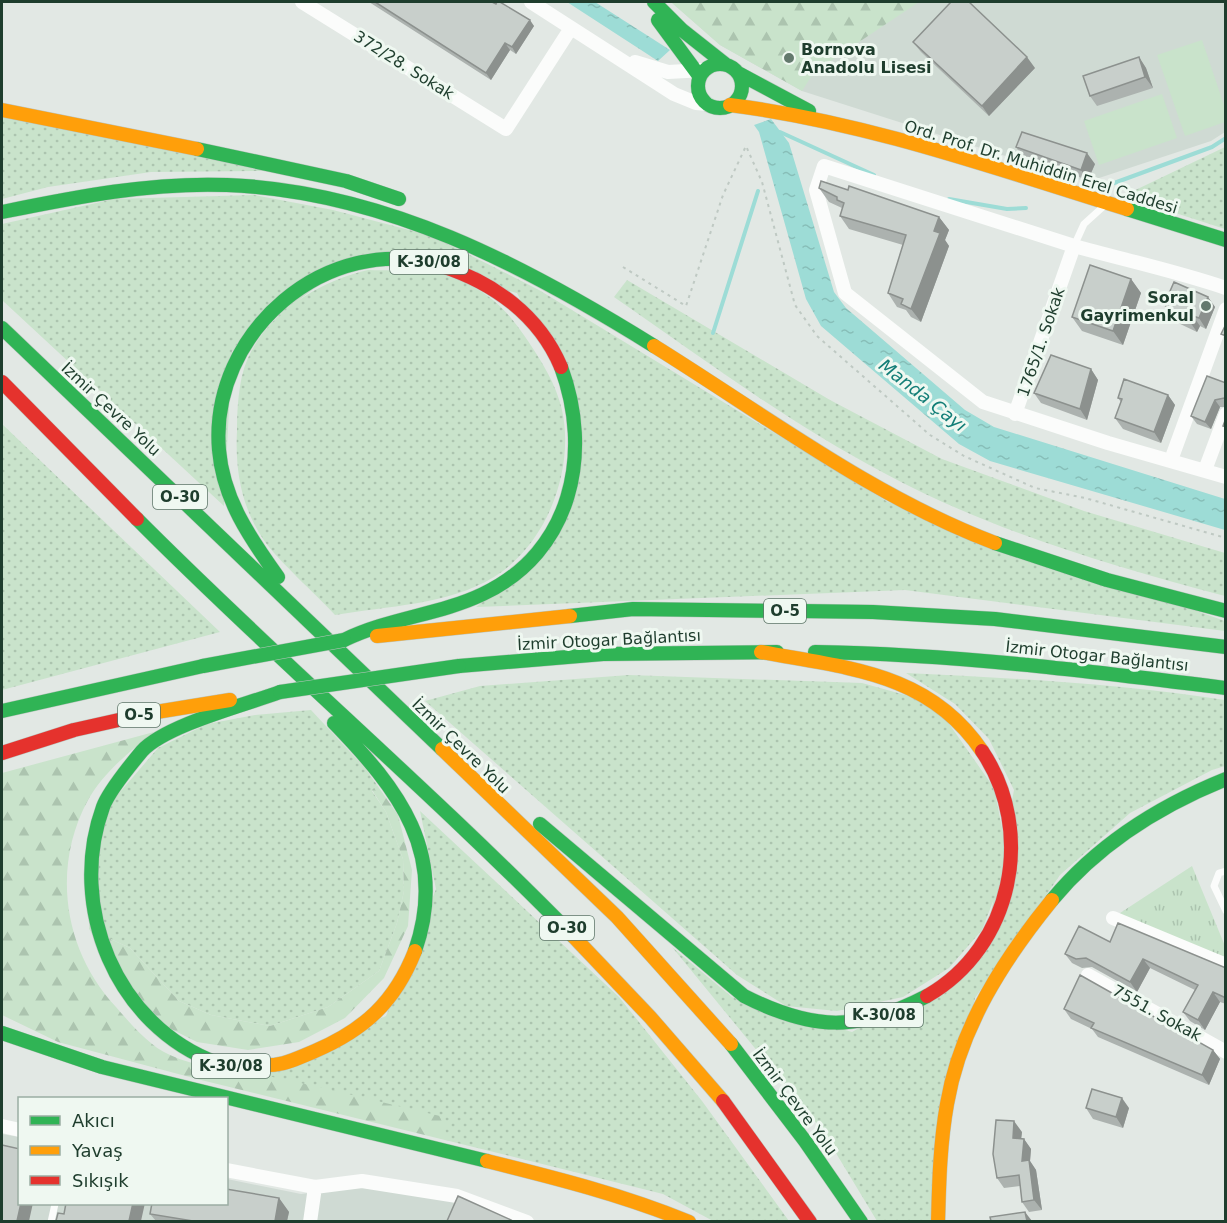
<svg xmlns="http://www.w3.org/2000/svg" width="1227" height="1223" viewBox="0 0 1227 1223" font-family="'DejaVu Sans',sans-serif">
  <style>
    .built { fill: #cfdad3 }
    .grass { fill: url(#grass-dots) }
    .forest { fill: url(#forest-firs) }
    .park { fill: url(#park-tufts) }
    .pitch { fill: #c9e3cb }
    .water { fill: url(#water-ripples) }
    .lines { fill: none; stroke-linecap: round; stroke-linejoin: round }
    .stream { stroke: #9ddcd6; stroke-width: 4 }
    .fast-casing { stroke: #bbc5bf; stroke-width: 15 }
    .slow-casing { stroke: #bbc5bf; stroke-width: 15 }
    .jam-casing { stroke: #bbc5bf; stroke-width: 15 }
    .path { stroke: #bfc9c3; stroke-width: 2; stroke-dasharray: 3 4.5; stroke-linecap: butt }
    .lane { stroke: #fbfcfb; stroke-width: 7 }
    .street { stroke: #fbfcfb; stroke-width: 14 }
    .fast { stroke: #30b455; stroke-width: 14 }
    .slow { stroke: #ff9f0a; stroke-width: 14 }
    .jam { stroke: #e5322d; stroke-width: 14 }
    .fast-bridge-casing { stroke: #bbc5c0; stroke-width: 15; stroke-linecap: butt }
    .fast-bridge { stroke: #30b455; stroke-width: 14 }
    .wall { fill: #acb2af }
    .shaded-wall { fill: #8c918e }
    .building { fill: #c8cfcb; stroke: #8c918e; stroke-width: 1.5 }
    .poi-dot { fill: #63796d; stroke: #eff8f1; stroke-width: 2 }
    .labels { text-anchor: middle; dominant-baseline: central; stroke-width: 6; stroke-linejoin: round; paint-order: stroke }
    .shield { fill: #eff8f1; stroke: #5d7568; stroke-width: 1.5 }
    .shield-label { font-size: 15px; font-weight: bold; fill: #1e3d2d }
    .poi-label { font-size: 16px; font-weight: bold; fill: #1e3d2d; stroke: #eff8f1; text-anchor: start }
    .street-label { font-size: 16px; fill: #1e3d2d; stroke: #eff8f1 }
    .water-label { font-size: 18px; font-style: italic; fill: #137e77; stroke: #eff8f1 }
  </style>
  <defs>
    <pattern id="grass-dots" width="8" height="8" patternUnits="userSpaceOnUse" patternTransform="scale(1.5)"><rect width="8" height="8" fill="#c9e3cb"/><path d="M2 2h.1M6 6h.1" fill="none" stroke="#acc4af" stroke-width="1.8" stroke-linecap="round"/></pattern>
    <pattern id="forest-firs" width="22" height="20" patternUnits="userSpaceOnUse" patternTransform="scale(1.5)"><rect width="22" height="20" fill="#c9e3cb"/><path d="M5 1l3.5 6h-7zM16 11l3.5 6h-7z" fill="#acc4af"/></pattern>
    <pattern id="park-tufts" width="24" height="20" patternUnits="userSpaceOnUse" patternTransform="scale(1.5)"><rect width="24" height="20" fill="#c9e3cb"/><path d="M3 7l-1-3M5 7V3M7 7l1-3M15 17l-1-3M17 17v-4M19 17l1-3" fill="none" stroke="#acc4af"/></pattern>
    <pattern id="water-ripples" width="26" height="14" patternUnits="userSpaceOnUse" patternTransform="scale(1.5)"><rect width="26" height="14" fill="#9ddcd6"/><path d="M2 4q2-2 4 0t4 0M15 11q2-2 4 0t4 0" fill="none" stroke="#87beb8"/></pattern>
  </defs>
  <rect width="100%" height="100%" fill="#e2e8e4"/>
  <path class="built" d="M671,2H1225V132L1211,141L1087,182L802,91L720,45Z
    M2,1134L19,1137L20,1204H226L227,1179L301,1194L358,1187L456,1201L507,1221H2Z"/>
  <path class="grass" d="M2,115L268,171L151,172L48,187L2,199Z
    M1225,147V229L1123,196Z
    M254,195L333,210L432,236L539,290L888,502L1225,621V631L905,590L476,607L544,554L581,420L517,293L358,255L232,351L224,506L2,300V224L114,199Z
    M368,270C404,271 437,268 470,285C497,299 511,316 528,341C542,362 556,384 562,410C575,470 547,544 494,577C448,605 387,606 335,615C315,593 279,562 263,539C241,506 235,469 237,431C237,413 238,394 242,376C255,320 315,282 368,270Z
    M627,280L830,400L942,459L1084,511L1225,553V596C1108,565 992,531 884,473C789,423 702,358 614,297Z
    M2,424L220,632L2,690Z
    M906,673C1013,678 1120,684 1225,700V766L1212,770L1130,813L1060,875L975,998L931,1221H877L822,1130L672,947L732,997L852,1032L983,956L1014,790L989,739L955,704Z
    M629,675L862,683L916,698L945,718L994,788L1005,843L1000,883L982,930L949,968L903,997L837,1011L786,1006L737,975L425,701L480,686Z
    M311,710L365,768L377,785L372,791L386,812L403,859L404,891L397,923L379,971L328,1007L270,1026L211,1015L179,1001L130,948L89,929L101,814L158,748L207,724L255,715Z
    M420,811L619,997L702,1101L789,1221H713L663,1194L449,1141L259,1074L386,1016L436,889Z"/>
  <path class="forest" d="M671,2H919L814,72L802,91L720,45Z
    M154,732C129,752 104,772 88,800C51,868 64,951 116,1007C131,1024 149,1046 170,1055C197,1068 229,1069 258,1074C319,1086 380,1102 440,1116L449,1141L197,1079L58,1042L2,1015V773Z
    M377,785L398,815L412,870L408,926L384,978L345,1018L299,1042L248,1050L197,1042L151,1019L89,929L130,948L179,1001L211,1015L270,1026L328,1007L379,971L397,923L404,891L403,859L386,812L372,790Z"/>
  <path class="park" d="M1192,866L1225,946V957L1117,915Z"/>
  <path class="pitch" d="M1202,40L1225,108V122L1185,136L1157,55Z
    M1162,94L1177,138L1099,165L1084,121Z"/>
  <path class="water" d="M567,2H595L670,50L658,61Z
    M771,119L789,143L834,292L846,308L965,410L994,427L1225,499V530L990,461L959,444L821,326L806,299L759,132L754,125Z"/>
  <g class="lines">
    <path class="stream" d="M780,132L874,175
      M1106,186L1212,147L1226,138
      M949,199L1007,209L1026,208
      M713,333L758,191"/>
    <defs>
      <path id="fast" d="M654,2L682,30L725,64
        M658,20L700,77
        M698 86a22 22 0 1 1 44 0a22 22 0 1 1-44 0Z
        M738,73L809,111
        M197,149L346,181L399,199
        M1127,209L1226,240
        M2,212C76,197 151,182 227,185C384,191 524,265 654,346
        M2,328L442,749
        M137,519C279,662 432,792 573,936
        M995,543L1107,580L1226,611
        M278,577C250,538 223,499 219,450C209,333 327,230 442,266
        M570,616L633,609L873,612L995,619L1226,647
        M344,640C389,618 439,615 483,594C572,552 593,453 561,367
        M815,652C953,654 1089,671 1226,688
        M459,666L603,654L777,652
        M2,711L203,666
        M334,723C398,789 449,853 415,951
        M540,824L744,996C813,1031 858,1032 927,996
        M1052,900C1099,843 1159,806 1226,779
        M2,1033L102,1067L487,1161
        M731,1044L805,1141L861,1222
        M257,1065C245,1065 228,1067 217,1063C116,1026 67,906 103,807C108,793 132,763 142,751C166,725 245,705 280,692"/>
      <path id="slow" d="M730,105C866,122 997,169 1127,209
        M2,110L197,149
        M654,346C765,415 873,497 995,543
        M377,636L570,616
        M761,652C846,668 929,672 982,751
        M150,713L230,700
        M442,749L617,917L731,1044
        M573,936L650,1017L723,1101
        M257,1065C282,1067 293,1060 315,1051C364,1030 395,1002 415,951
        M487,1161C556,1178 623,1195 689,1222
        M938,1222C939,1183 940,1143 947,1104C960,1027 1004,959 1052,900"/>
      <path id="jam" d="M442,266C494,283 539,315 561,367
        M2,382L137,519
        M2,753L74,730L150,713
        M927,996C1013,947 1036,831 982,751
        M723,1101L810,1222"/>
    </defs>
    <use href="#fast" class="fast-casing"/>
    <use href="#slow" class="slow-casing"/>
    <use href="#jam" class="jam-casing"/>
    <path class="path" d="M623,267L686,306L723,195L746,146L762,182L795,305L817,336L930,435L964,456L1035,488L1085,498L1226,538"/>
    <path class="lane" d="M1074,246L1084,224L1105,205
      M1226,871L1219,873L1214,886L1226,911
      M51,1222L55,1204"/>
    <path class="street" d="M302,2L506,129L571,28
      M531,2L674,94L696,103L708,104
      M635,62L668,72L704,70
      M1074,246L824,166L816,190L845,293L983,402L1108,443L1226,477
      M1015,414L1074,246C1125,260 1176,271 1226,288
      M1171,460L1226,309
      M1205,470L1226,414
      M1113,918L1226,965
      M1088,975L1226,1052
      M2,1126L20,1130
      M226,1170L315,1187L362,1181L457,1196L527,1222
      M310,1222L315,1187"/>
    <use href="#fast" class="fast"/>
    <use href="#slow" class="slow"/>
    <use href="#jam" class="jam"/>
    <defs>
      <path id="fast-bridge" d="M203,666L344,640
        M280,692L459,666"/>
    </defs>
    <use href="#fast-bridge" class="fast-bridge-casing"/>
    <use href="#fast-bridge" class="fast-bridge"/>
  </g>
  <path class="wall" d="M369,2H492L534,26L516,54L510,50L491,80Z
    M913,42L1035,68L989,116L921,52Z
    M1139,57L1146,68L1153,88L1097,106L1090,96Z
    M1016,147L1095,164L1088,180L1023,158Z
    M819,188L848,190L939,217L949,230L945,240L949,246L921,322L911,317L906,310L897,307L888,293L903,245L849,229L840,216L842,208L829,202Z
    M1131,279L1141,293L1123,345L1082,331L1072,317Z
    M1208,297L1215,307L1206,329L1200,326L1197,332L1176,322L1164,305Z
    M1091,369L1098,380L1087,420L1041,403L1034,393Z
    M1226,383V407H1220L1211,429L1197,424L1191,416Z
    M1168,395L1175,405L1161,443L1123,429L1115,418L1121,402L1118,398Z
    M1110,942L1226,968V1004L1220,1002L1205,1030L1190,1021L1183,1012L1195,990L1150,968L1137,992L1092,967L1082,968L1072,963L1065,954Z
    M1064,1009L1213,1050L1220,1059L1209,1085L1098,1037L1092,1029L1071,1019Z
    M1086,1108H1129L1123,1128L1093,1119Z
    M1022,1132L1021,1139H1024L1031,1149L1030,1161L1036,1170L1042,1210L1029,1212L1022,1202L1020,1186L1004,1188L997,1178Z
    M279,1198L289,1212L287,1221H156L150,1214Z"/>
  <path class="shaded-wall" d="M530,20L534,26L516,54L512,47Z
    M505,43L510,50L491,80L486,73Z
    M1027,57L1035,68L989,116L982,106Z
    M1139,57L1146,68L1153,88L1145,77Z
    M1087,153L1095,164L1088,180L1081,170Z
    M939,217L949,230L945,240L949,246L921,322L911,309L934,231Z
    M1131,279L1141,293L1123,345L1113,331Z
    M1208,297L1215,307L1206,329L1199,318Z
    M1193,316L1200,326L1197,332L1190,322Z
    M1091,369L1098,380L1087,420L1080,409Z
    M1168,395L1175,405L1161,443L1154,432Z
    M1215,400L1220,407L1211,429L1205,422Z
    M1143,959L1150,968L1137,992L1130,982Z
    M1213,992L1220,1002L1205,1030L1198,1020Z
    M1213,1050L1220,1059L1209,1085L1202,1075Z
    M1122,1098L1129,1108L1123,1128L1116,1117Z
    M1014,1121L1022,1132L1020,1148L1013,1138Z
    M1024,1139L1031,1149L1030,1161L1036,1170L1042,1210L1034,1200L1022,1161Z
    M279,1198L289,1212L287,1221H275Z
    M21,1203H33L29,1221H17Z
    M133,1203H145L141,1221H129Z
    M1025,1212L1032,1221H1027Z"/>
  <path class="building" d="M375,2H492L496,4L497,2H500L530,20L512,47L505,43L486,73Z
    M951,2H969L1027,57L982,106L913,42Z
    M1139,57L1145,77L1090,96L1083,76Z
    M1022,132L1087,153L1081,170L1016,147Z
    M821,181L848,190L849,186L939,217L934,231L940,233L911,309L901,304L903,299L888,293L906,235L840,216L844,203L837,200V197L819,188Z
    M1090,265L1131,279L1113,331L1072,317Z
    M1174,282L1208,297L1199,318L1193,316L1190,322L1168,312L1170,308L1164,305Z
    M1226,324V336L1221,334Z
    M1051,355L1091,369L1080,409L1034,393Z
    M1207,376L1226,383V400L1224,398L1215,400L1205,422L1191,416Z
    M1124,379L1168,395L1154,432L1115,418L1122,399L1118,398Z
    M1226,418V427L1223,426Z
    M1118,923L1226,968V998L1213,992L1198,1020L1183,1012L1198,985L1143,959L1130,982L1086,958L1076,959L1065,954L1079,926L1110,942Z
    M1080,975L1213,1050L1202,1075L1091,1028L1094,1023L1064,1009Z
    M1092,1089L1122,1098L1116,1117L1086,1108Z
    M996,1120L1014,1121L1013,1138L1024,1139L1022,1161L1029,1160L1034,1200L1022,1202L1019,1175L997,1178L993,1154Z
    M2,1145L20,1149V1203H21L17,1221H2Z
    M226,1189L279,1198L275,1221H193L150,1214L152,1203H226Z
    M458,1196L511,1220L510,1221H447Z
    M66,1203H133L129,1221H56L58,1213L64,1214Z
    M1025,1212L1027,1221H991L990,1217Z"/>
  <g class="poi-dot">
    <circle cx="789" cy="58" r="6"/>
    <circle cx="1206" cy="306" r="6"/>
  </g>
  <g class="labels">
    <g class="shield">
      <rect x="390" y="250" width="78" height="24" rx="4.5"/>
      <rect x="153" y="485" width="54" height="24" rx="4.5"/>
      <rect x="764" y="599" width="42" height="24" rx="4.5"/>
      <rect x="118" y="703" width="42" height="24" rx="4.5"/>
      <rect x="540" y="916" width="54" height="24" rx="4.5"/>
      <rect x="845" y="1003" width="78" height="24" rx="4.5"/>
      <rect x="192" y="1054" width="78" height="24" rx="4.5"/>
    </g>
    <g class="shield-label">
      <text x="429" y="262">K-30/08</text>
      <text x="180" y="497">O-30</text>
      <text x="785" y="611">O-5</text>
      <text x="139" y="715">O-5</text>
      <text x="567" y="928">O-30</text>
      <text x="884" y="1015">K-30/08</text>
      <text x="231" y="1066">K-30/08</text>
    </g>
    <g class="poi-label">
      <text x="801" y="49">Bornova<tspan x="801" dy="18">Anadolu Lisesi</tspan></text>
      <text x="1194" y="297" text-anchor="end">Soral<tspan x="1194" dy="18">Gayrimenkul</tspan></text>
    </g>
    <g class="street-label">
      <text transform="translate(404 65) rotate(32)">372/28. Sokak</text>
      <text transform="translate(1041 167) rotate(17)">Ord. Prof. Dr. Muhiddin Erel Caddesi</text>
      <text transform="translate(1041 342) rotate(-71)">1765/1. Sokak</text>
      <text transform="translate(111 409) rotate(43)">İzmir Çevre Yolu</text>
      <text transform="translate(609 640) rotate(-3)">İzmir Otogar Bağlantısı</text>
      <text transform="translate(1097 656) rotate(6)">İzmir Otogar Bağlantısı</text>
      <text transform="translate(461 746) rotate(44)">İzmir Çevre Yolu</text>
      <text transform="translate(1157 1013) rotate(29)">7551. Sokak</text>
      <text transform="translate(795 1102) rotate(53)">İzmir Çevre Yolu</text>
    </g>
    <g class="water-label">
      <text transform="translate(923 395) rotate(38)">Manda Çayı</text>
    </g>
  </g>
  <rect width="1227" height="1223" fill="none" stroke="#1e3d2d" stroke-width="6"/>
  <rect x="18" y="1097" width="210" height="108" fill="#eff8f1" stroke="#9bada3" stroke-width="1.5"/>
  <rect x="30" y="1116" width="30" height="9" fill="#30b455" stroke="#9bada3" stroke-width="1.5"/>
  <text x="72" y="1127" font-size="18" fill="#1e3d2d">Akıcı</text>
  <rect x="30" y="1146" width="30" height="9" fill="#ff9f0a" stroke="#9bada3" stroke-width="1.5"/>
  <text x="72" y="1157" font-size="18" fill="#1e3d2d">Yavaş</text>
  <rect x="30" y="1176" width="30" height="9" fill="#e5322d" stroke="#9bada3" stroke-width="1.5"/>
  <text x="72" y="1187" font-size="18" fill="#1e3d2d">Sıkışık</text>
</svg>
